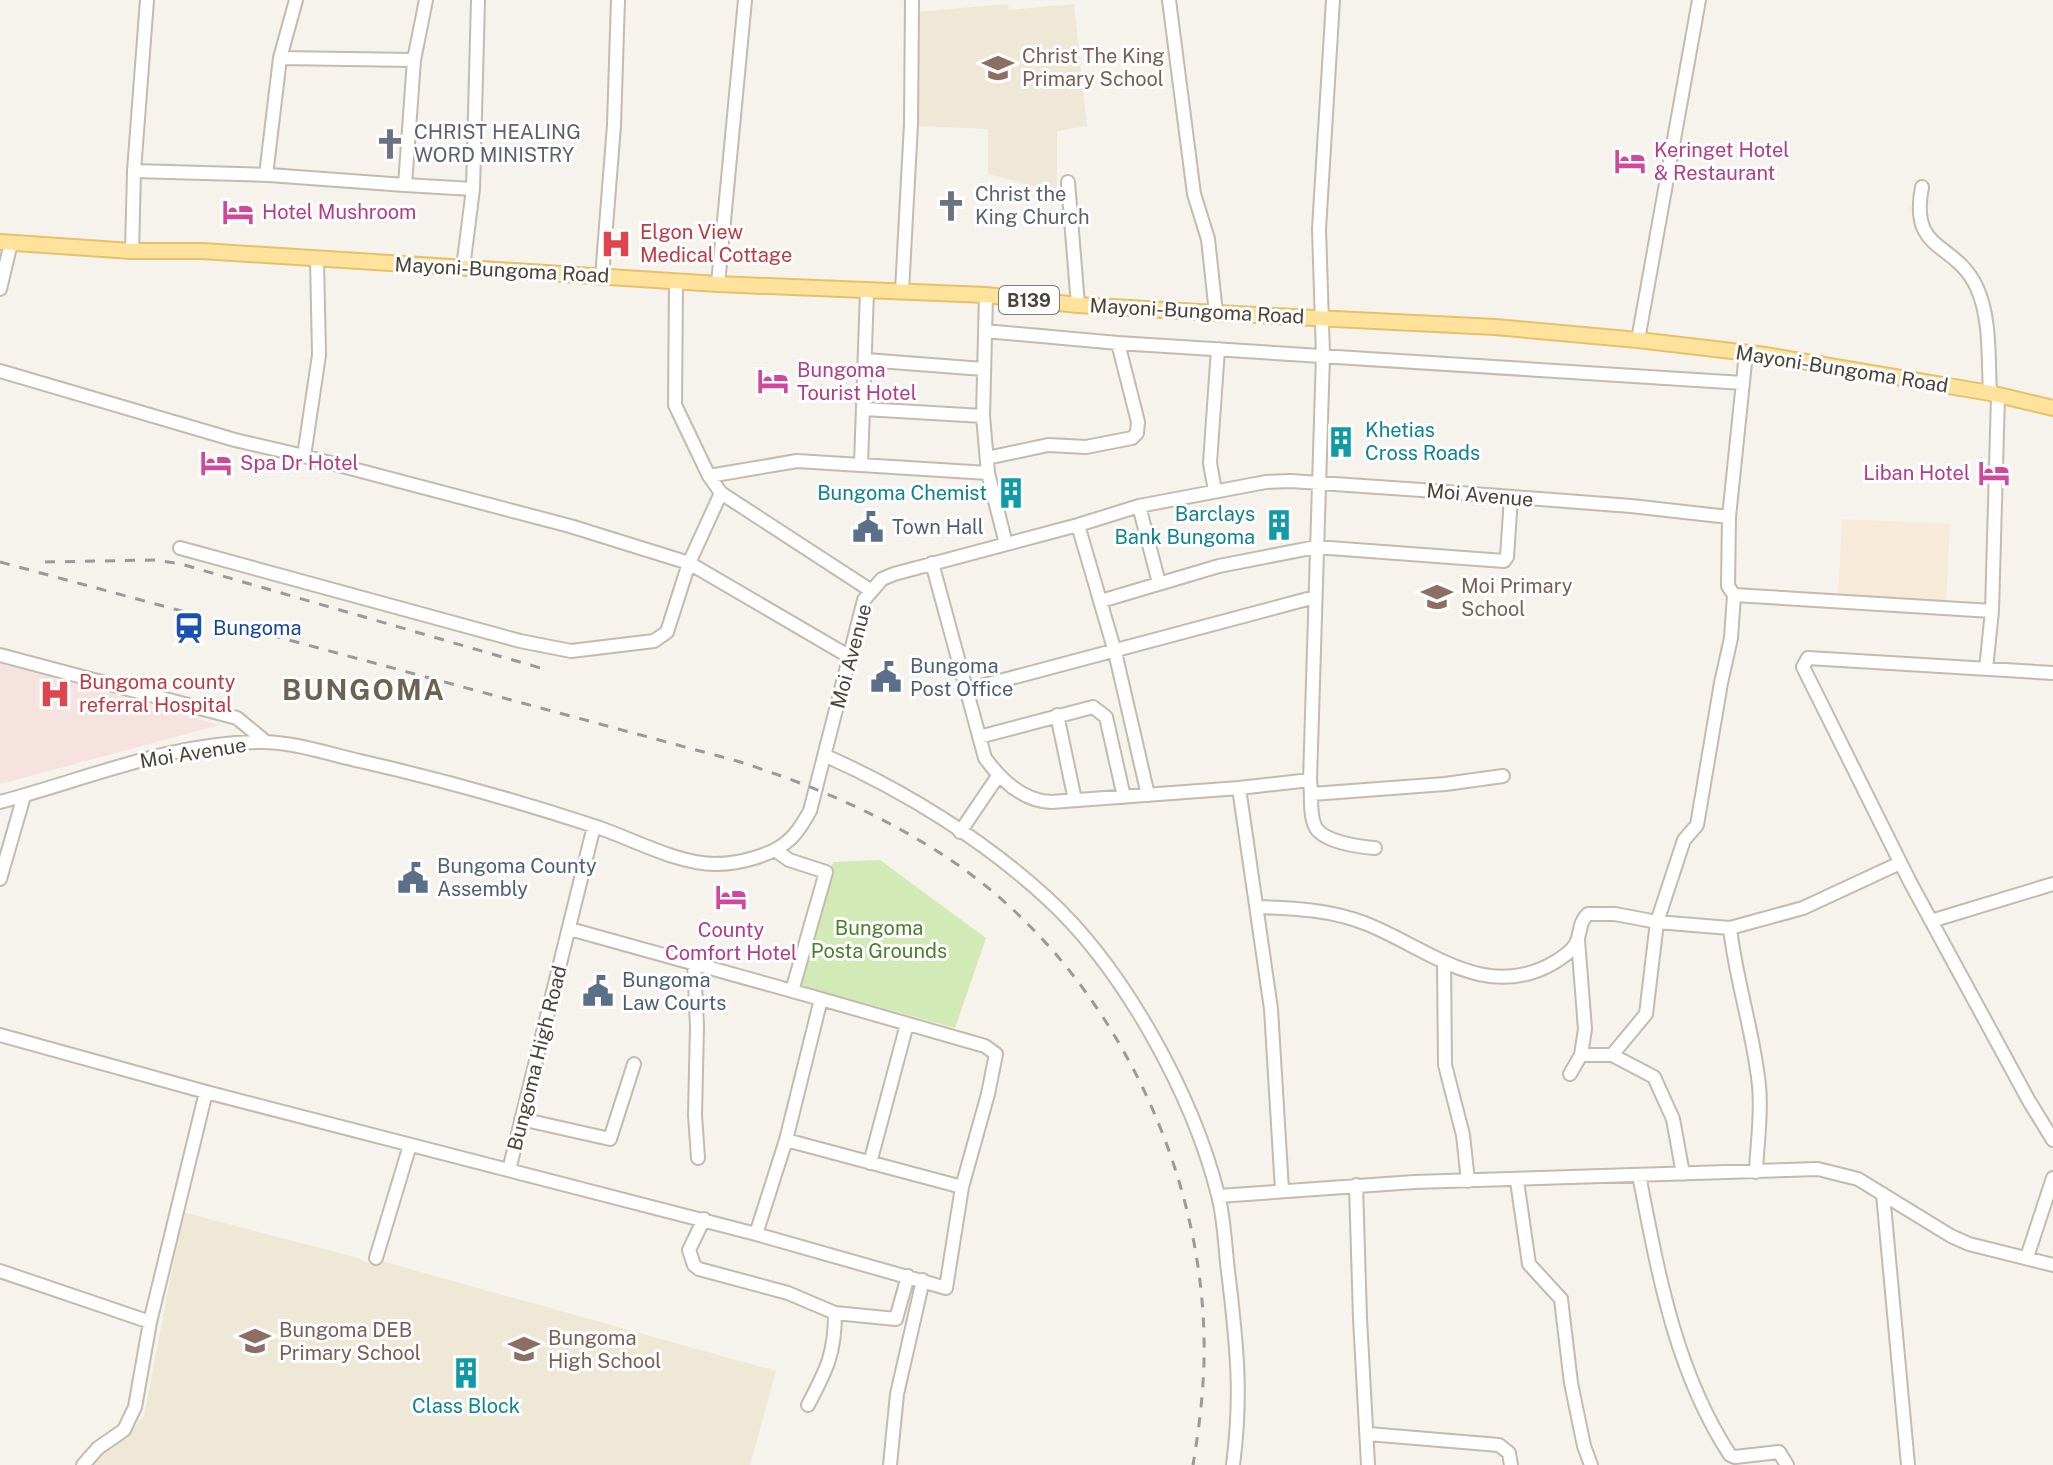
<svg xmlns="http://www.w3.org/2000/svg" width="2053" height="1465" viewBox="0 0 2053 1465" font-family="'Public Sans',sans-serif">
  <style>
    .commercial { fill: #f7ead8 }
    .education { fill: #efe8d6 }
    .medical { fill: #f6e3e0 }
    .green { fill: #d2eab5 }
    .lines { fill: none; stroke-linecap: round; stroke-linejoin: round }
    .minor-casing { stroke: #c2bbae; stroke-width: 16 }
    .major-casing { stroke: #e6c16a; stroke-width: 18 }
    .minor { stroke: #fff; stroke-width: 12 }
    .major { stroke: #ffe39c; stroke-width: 14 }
    .rail { stroke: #9a9a9a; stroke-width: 3; stroke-dasharray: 10 10; stroke-linecap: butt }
    .labels { text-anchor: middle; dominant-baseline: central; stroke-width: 6; stroke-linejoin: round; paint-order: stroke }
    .shield { fill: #fff; stroke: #817c74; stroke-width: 2 }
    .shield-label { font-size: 18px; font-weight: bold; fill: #4b4439 }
    .education-label { font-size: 20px; fill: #785e54; stroke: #fff; text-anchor: start }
    .worship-label { font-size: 20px; fill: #5b616d; stroke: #fff; text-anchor: start }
    .hotel-label { font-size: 20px; fill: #b23c85; stroke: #fff; text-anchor: start }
    .health-label { font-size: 20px; fill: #be3a42; stroke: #fff; text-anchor: start }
    .street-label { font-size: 20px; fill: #4b4439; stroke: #fff }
    .culture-label { font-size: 20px; fill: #0d838f; stroke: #fff; text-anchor: end }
    .service-label { font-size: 20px; fill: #4e5e75; stroke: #fff; text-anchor: start }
    .transit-label { font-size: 20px; fill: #164399; stroke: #fff; text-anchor: start }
    .park-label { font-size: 20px; fill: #4a7f2a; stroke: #fff }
    .district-label { font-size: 28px; font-weight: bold; letter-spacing: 2px; fill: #6e6250; stroke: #fff }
  </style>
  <rect width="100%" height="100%" fill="#f6f3ec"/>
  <path class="commercial" d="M1842,519L1950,524L1946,605L1838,600Z"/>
  <path class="education" d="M1008,4L1009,10L1074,4L1087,126L1057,131V192L988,174V129L915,126L916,12Z
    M183,1212L358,1258L372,1265L381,1261L776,1371L750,1465H89L104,1447L132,1430L144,1416Z"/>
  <path class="medical" d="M0,662L220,725L0,784Z"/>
  <path class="green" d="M880,860L986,938L955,1028L798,985L833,862Z"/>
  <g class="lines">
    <defs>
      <path id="minor" d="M1169,0L1194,194L1208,239L1216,313
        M1333,0L1319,229L1323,355L1310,780C1312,793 1309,814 1315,826C1322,842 1360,847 1375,848
        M280,58L414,60
        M134,171L147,0
        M266,175L280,58L296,0
        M1068,182L1078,305
        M405,185L473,189
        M1922,187C1909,254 1955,240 1977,288C1991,319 1988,360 1990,393
        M132,251L134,171L269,175L405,185L414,60L426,0
        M463,268L473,189L478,0
        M602,277L614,125L618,0
        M676,281L675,405L709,476L721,493L870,590
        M718,284L745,0
        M0,289L11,243
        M902,291L911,124L912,0
        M986,295L983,416L988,473L1006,544
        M985,331L1118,343L1743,383
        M1638,340L1699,0
        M866,360L983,369
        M0,371L235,440L304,456L570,526L689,563L850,657
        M864,409L983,416
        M304,456L319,355L317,259
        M987,458L1048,445L1086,447L1132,438L1137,433L1138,422L1118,343
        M861,464L867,291
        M709,476L797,461L988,473
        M1215,491L1210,463L1218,349
        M1139,506L1159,583
        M1078,525L1115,652L1148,795
        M180,548L520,641L571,651L654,641L667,632L689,563L721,493
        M932,563L985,758C1001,780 1023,801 1051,802L1239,788L1310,780
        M1734,595L1992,611
        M1101,601L1219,566L1316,547L1504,561L1507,557L1511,497
        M0,655L237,718L266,742
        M1986,669L1992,611L1998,396
        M2053,673L1808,658L1803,667L1910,882L2029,1101L2053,1140
        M966,690L1315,597
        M1057,715L1075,800
        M979,737L1093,707L1106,717L1124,797
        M826,756C905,791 984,840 1048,899C1124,969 1193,1095 1218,1195C1225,1221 1225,1251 1229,1279C1237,1347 1242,1396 1233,1465
        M1239,788L1271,1009L1282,1190
        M1312,794L1445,784L1503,776
        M0,802C87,779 174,741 265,742C297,743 329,754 360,761C439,779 518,801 594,826C631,838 677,864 715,864C738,864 772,856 789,840C798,833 804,821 810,811L864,600L882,579L894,574L1078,525L1139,506L1266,482L1291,481L1421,490L1631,506L1729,517
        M960,832L998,776
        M775,850L789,860L826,872L792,991
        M0,879L24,796
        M1258,907C1295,908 1332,910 1367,924C1429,949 1486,1003 1555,962C1563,957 1574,950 1577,941C1581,931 1579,922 1588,914H1615L1657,922L1730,928L1803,908L1900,863
        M1931,921L2053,884
        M1730,928C1736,982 1754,1033 1759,1086C1762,1114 1757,1144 1756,1172
        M694,962L697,1026L695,1115L698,1158
        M1444,962L1445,1065L1463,1135L1468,1181
        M821,999L985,1046L996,1054L988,1094L962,1187
        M0,1035L206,1092L756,1234L786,1140L821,999L570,929
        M1581,1055H1612L1646,1014L1657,922L1684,840L1697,825L1721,683L1731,638L1734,595L1728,586L1729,517L1746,353
        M1612,1055L1654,1077L1673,1119L1683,1174
        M1570,1074L1581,1055L1585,1029L1578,940
        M521,1119L610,1139L634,1064
        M870,1163L907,1024
        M509,1170L594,826
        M1639,1175C1658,1272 1675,1371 1730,1455L1735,1457L1779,1452L1787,1465
        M1517,1181L1529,1264L1561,1299L1571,1383L1584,1446L1591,1465
        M1356,1185L1360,1318L1368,1465
        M1883,1194L1908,1465
        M1219,1196L1414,1182L1818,1169L1858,1179L1951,1236L1969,1244L2053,1265
        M704,1219L689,1250L694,1265L699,1269L788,1293L835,1313L896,1319L908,1276
        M756,1234L946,1288L962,1187L786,1140
        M2027,1257L2053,1178
        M376,1258L410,1145
        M0,1271L150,1322
        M808,1405C827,1369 835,1353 835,1313
        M1368,1434L1499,1445L1509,1453L1511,1465
        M83,1465L98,1448L124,1430L135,1407L150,1322L206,1092
        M890,1465L897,1394L923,1280"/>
      <path id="major" d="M0,242L132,251H202L718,284L986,295L1078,305L1216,313L1495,327L1638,340L1766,355L1990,393L2053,408"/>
    </defs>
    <use href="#minor" class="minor-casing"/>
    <use href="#major" class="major-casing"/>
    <use href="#minor" class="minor"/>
    <use href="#major" class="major"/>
    <path class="rail" d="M0,562L737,761C809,784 876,812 940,853C1099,954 1201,1152 1204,1339C1205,1381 1200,1423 1193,1465
      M45,562L155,560L181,564L544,669"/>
  </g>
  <defs>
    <symbol id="school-bare" viewBox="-9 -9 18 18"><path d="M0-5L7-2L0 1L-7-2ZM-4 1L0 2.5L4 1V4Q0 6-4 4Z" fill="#8d6e63" stroke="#fff" stroke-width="2.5" paint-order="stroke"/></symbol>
    <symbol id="church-bare" viewBox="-9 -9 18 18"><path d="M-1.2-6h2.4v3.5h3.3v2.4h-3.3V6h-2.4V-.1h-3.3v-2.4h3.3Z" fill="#6b7280" stroke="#fff" stroke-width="2.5" paint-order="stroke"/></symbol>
    <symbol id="hotel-bare" viewBox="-9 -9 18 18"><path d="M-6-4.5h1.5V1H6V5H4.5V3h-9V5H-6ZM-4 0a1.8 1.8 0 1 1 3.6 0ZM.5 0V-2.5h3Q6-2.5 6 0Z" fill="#d1479c" stroke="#fff" stroke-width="2.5" paint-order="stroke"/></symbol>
    <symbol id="hospital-bare" viewBox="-9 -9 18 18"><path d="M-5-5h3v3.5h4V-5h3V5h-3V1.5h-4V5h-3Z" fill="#e0444e" stroke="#fff" stroke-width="2.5" paint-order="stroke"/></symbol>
    <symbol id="building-bare" viewBox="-9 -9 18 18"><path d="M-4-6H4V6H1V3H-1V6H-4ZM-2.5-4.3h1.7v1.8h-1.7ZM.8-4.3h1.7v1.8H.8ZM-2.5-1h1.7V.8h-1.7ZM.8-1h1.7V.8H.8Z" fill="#0f9aa8" stroke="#fff" stroke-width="2.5" paint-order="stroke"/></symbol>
    <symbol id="civic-bare" viewBox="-9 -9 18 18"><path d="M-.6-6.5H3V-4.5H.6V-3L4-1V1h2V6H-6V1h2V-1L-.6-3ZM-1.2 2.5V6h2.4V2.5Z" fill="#5c6f8a" stroke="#fff" stroke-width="2.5" paint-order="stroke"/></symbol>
    <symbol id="station-bare" viewBox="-9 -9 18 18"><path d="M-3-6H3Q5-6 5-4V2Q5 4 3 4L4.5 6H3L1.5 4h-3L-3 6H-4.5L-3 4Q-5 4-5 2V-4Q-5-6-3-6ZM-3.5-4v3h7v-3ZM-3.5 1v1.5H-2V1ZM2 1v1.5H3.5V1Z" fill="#1a4fb4" stroke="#fff" stroke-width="2.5" paint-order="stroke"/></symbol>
  </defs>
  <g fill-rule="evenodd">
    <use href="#school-bare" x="976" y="46" width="44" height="44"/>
    <use href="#church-bare" x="368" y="122" width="44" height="44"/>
    <use href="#hotel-bare" x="1608" y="139" width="44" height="44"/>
    <use href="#church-bare" x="929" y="184" width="44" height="44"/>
    <use href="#hotel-bare" x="216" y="190" width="44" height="44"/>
    <use href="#hospital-bare" x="594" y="222" width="44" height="44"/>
    <use href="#hotel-bare" x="751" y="359" width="44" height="44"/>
    <use href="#building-bare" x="1319" y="420" width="44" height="44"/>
    <use href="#hotel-bare" x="194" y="441" width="44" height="44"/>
    <use href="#hotel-bare" x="1972" y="451" width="44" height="44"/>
    <use href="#building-bare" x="989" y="471" width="44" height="44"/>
    <use href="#building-bare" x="1257" y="503" width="44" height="44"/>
    <use href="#civic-bare" x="846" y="505" width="44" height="44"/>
    <use href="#school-bare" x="1415" y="575" width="44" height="44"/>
    <use href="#station-bare" x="167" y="606" width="44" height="44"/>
    <use href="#civic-bare" x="864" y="655" width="44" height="44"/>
    <use href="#hospital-bare" x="33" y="672" width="44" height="44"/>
    <use href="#civic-bare" x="391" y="856" width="44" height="44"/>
    <use href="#hotel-bare" x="709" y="875" width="44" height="44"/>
    <use href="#civic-bare" x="576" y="969" width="44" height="44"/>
    <use href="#school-bare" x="233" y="1319" width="44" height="44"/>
    <use href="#school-bare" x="502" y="1327" width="44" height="44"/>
    <use href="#building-bare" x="444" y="1351" width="44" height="44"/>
  </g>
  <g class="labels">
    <rect class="shield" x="999" y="286" width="60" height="28" rx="6"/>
    <g class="shield-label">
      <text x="1029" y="300">B139</text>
    </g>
    <g class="education-label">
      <text x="1022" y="56">Christ The King<tspan x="1022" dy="23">Primary School</tspan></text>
      <text x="1461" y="586">Moi Primary<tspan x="1461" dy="23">School</tspan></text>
      <text x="279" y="1330">Bungoma DEB<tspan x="279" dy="23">Primary School</tspan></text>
      <text x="548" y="1338">Bungoma<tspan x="548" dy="23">High School</tspan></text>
    </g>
    <g class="worship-label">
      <text x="414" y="132">CHRIST HEALING<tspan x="414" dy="23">WORD MINISTRY</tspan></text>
      <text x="975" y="194">Christ the<tspan x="975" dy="23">King Church</tspan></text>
    </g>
    <g class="hotel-label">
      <text x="1654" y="150">Keringet Hotel<tspan x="1654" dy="23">&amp; Restaurant</tspan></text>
      <text x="262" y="212">Hotel Mushroom</text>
      <text x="797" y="370">Bungoma<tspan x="797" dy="23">Tourist Hotel</tspan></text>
      <text x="240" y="463">Spa Dr Hotel</text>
      <text x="1970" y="473" text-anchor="end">Liban Hotel</text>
      <text x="731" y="930" text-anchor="middle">County<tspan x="731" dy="23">Comfort Hotel</tspan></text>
    </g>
    <g class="health-label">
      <text x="640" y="232">Elgon View<tspan x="640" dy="23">Medical Cottage</tspan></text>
      <text x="79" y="682">Bungoma county<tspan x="79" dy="23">referral Hospital</tspan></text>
    </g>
    <g class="street-label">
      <text transform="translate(502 270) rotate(3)">Mayoni-Bungoma Road</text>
      <text transform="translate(1197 311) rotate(3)">Mayoni-Bungoma Road</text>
      <text transform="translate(1842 369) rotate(9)">Mayoni-Bungoma Road</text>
      <text transform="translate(1480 495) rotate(5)">Moi Avenue</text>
      <text transform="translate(851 656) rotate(-75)">Moi Avenue</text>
      <text transform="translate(193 753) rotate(-9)">Moi Avenue</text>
      <text transform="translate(537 1058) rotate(-76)">Bungoma High Road</text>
    </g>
    <g class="culture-label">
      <text x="1365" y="430" text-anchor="start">Khetias<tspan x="1365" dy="23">Cross Roads</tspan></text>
      <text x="987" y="493">Bungoma Chemist</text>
      <text x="1255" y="514">Barclays<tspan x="1255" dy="23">Bank Bungoma</tspan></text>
      <text x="466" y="1406" text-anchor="middle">Class Block</text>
    </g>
    <g class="service-label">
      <text x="892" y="527">Town Hall</text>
      <text x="910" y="666">Bungoma<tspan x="910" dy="23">Post Office</tspan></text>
      <text x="437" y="866">Bungoma County<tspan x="437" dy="23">Assembly</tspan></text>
      <text x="622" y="980">Bungoma<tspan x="622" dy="23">Law Courts</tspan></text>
    </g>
    <g class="transit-label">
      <text x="213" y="628">Bungoma</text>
    </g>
    <g class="park-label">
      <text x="879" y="928">Bungoma<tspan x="879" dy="23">Posta Grounds</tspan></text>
    </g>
    <g class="district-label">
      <text x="364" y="689">BUNGOMA</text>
    </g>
  </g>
</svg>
